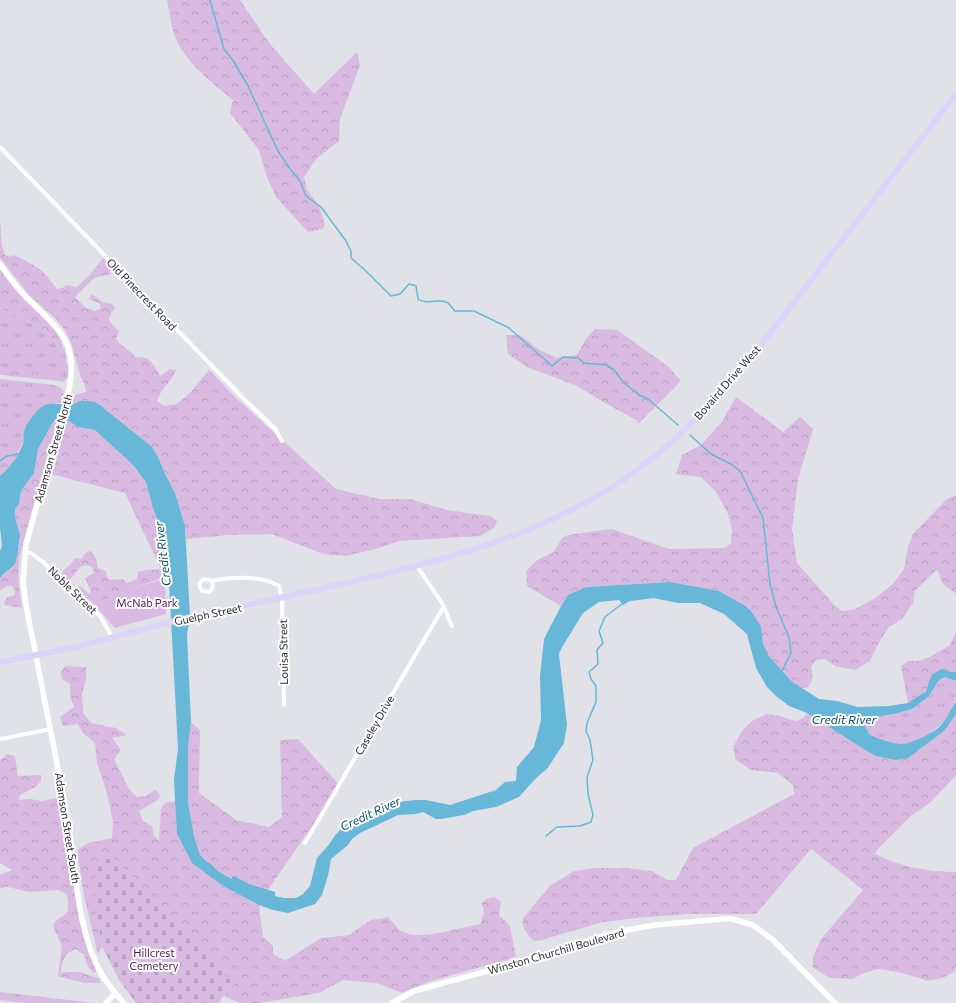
<svg xmlns="http://www.w3.org/2000/svg" width="956" height="1003" viewBox="0 0 956 1003" font-family="Commissioner,sans-serif">
  <style>
    .grass { fill: url(#grass-tufts) }
    .forest { fill: url(#forest-crowns) }
    .cemetery { fill: url(#cemetery-stones) }
    .green { fill: #d9bae1 }
    .water { fill: #66b7d8 }
    .lines { fill: none; stroke-linecap: round; stroke-linejoin: round }
    .stream { stroke: #66b7d8; stroke-width: 1.5 }
    .street { stroke: #fff; stroke-width: 4 }
    .secondary { stroke: #fff; stroke-width: 5.5 }
    .primary { stroke: #dcd3f8; stroke-width: 6 }
    .labels { text-anchor: middle; dominant-baseline: central; stroke-width: 4; stroke-linejoin: round; paint-order: stroke }
    .street-label { font-size: 11px; fill: #2a2b2d; stroke: #fff }
    .park-label { font-size: 11px; fill: #4c1558; stroke: #fff }
    .water-label { font-size: 12px; font-style: italic; fill: #074e65; stroke: #fff }
  </style>
  <defs>
    <pattern id="grass-tufts" width="24" height="20" patternUnits="userSpaceOnUse"><rect width="24" height="20" fill="#d9bae1"/><path d="M3 7l-1-3M5 7V3M7 7l1-3M15 17l-1-3M17 17v-4M19 17l1-3" fill="none" stroke="#baa0c1"/></pattern>
    <pattern id="forest-crowns" width="20" height="18" patternUnits="userSpaceOnUse"><rect width="20" height="18" fill="#d9bae1"/><path d="M2 6a3 3 0 1 1 6 0M12 15a3 3 0 1 1 6 0" fill="none" stroke="#baa0c1"/></pattern>
    <pattern id="cemetery-stones" width="16" height="16" patternUnits="userSpaceOnUse"><rect width="16" height="16" fill="#d9bae1"/><path d="M2 7V4a2 2 0 0 1 4 0v3zM10 15v-3a2 2 0 0 1 4 0v3z" fill="#baa0c1"/></pattern>
  </defs>
  <rect width="100%" height="100%" fill="#e0e2e8"/>
  <path class="grass" d="M0,308C16,316 33,322 47,333C53,338 56,345 59,352L62,351L64,347L67,365L68,366C68,373 69,384 59,381L60,380L0,369Z
    M0,379L54,385C67,389 64,392 62,403L48,404L24,431L23,442L13,463L0,476Z
    M945,677L956,681C956,688 956,697 955,703C947,723 925,741 903,744C893,745 880,739 870,735L861,719L894,714L912,709L929,696L939,680Z
    M0,992L95,1003H24L0,1000Z"/>
  <path class="forest" d="M167,0H240L270,44L314,94L357,52L360,65L340,119L339,141L317,158L304,177L307,190L319,206L325,224L323,229L308,232L276,197L267,177L259,150L230,113L233,100C212,83 188,65 176,39C171,29 170,12 167,0Z
    M0,218L2,246L5,255L9,257L13,255C19,257 39,267 43,272C48,277 52,284 57,289L62,288L67,285L77,287L89,276L103,258C108,262 110,267 111,274L94,278L75,297L85,307L95,311L101,308L100,304L89,299L92,294L104,303L113,304L115,309L111,313L109,319L113,326L119,331L116,339C121,346 129,349 135,357C149,356 154,363 160,376L170,369L176,370C172,382 160,389 157,401L164,406L177,404L190,393L209,370L235,397L336,489L379,499H410L447,510L490,516L497,521L495,527L480,536L399,541L376,549L345,556L323,554L272,534L228,535L186,539L185,526L175,493L166,476L100,404L69,406L71,396L86,392L85,386L79,372L71,343L66,332L56,319L30,296L0,258Z
    M0,269C8,280 17,290 26,300C35,311 68,336 62,351L59,352C56,345 53,338 47,333C34,322 16,316 0,308Z
    M595,329L617,330L669,367L681,381L638,424L636,420L605,403L577,386L527,367L508,354L506,335H520L538,349L556,358L577,355L586,339Z
    M0,369L39,373L60,380L59,381L0,375Z
    M736,397L783,432L800,417L813,429L798,479L792,529L797,563L835,606L842,611L853,610L874,599L893,584L904,569L908,546L913,534L947,499L956,495V594L943,584L938,571L936,570L915,591L913,603L902,619L889,627L878,644L870,661L855,670L835,666L825,659L816,660L811,667L813,676L809,687L801,688L791,681L768,655L763,644L761,626L751,611L744,605L719,591L670,582L586,587L568,595L561,606L527,586L526,571L537,560L554,552L562,538L568,535L612,529L669,549L725,548L731,543L732,530L728,514L716,492L701,477L676,474L682,455L701,445L721,423Z
    M58,417L20,555C17,573 19,590 22,608L5,605L4,602L8,597L15,595V591L12,586H7L0,590V578C4,573 13,567 16,562C17,558 19,542 20,537C20,527 9,512 19,504L21,492L34,473L38,449L53,422Z
    M66,419L78,427L95,430L133,465L146,482L153,508L167,545L170,575L126,591L95,605L76,588L80,586L89,594L91,592L85,578L94,573L93,568L87,565L80,567L69,581L62,576V573C66,567 72,564 75,558L82,559C84,554 86,552 91,551L96,559L98,568L106,571L107,578L111,580L122,579L127,583L137,579L138,572L147,570L161,569L125,493L51,474Z
    M956,631V672H951L943,669L929,683L925,693H923L908,703L901,666L908,661H918L930,657L950,645Z
    M65,666L86,667V679L82,694L83,713L91,723L116,728L127,735L112,738L121,750L114,759L129,789L137,797L146,796L155,790L160,794L159,799L139,811L143,821L152,826L154,835L159,841L161,809L165,803L176,801L177,834L192,862L223,886L259,905L263,937L273,946V954L285,961L321,938L349,935L371,920L388,917C392,921 398,930 403,932C422,941 460,927 480,924L484,913L482,903L486,899L494,897L501,902L499,915L510,926L516,957L428,982L402,993L377,983L343,980L319,993L259,1003H240L224,996L234,984L95,903L102,946L98,954L84,896L77,850L88,843L112,838L113,821L108,797L97,762L95,743L83,733L78,724L63,726L60,717L74,707L70,696V684L62,679L61,672Z
    M807,713L865,750L908,758L944,731L956,714V773L955,776L931,802L911,816L877,850L875,854C900,867 929,872 956,872V970L945,977L929,981L898,972L878,969L861,974L853,979L831,978L818,971L813,967V957L821,939L863,890L811,849L756,914H690L646,917L603,922L538,941H534C528,935 521,928 523,918L550,886L574,871L596,868H626L652,871L667,880H676L693,848L794,794L793,785L778,773L751,770L736,760L733,747L742,731L752,721L767,714L780,716L796,721L803,718Z
    M191,722L200,730L199,793L236,820L269,827L282,817L280,740L298,739L340,786L267,891L249,884L234,876L233,879L218,871L211,864L206,861L200,855L194,836L188,804V747Z
    M7,754L15,756L18,776L41,775V781L35,787L20,795L19,800L30,799L42,801L58,798L62,807L79,919L86,944L96,971L95,973H93L88,967L84,955L76,949C64,953 62,961 61,972H80L100,979V983H85L58,976L62,946L53,926L55,921L63,916L68,910V903L67,896L63,892L58,890L29,892L8,887L0,888V875L12,870L0,863V760Z"/>
  <path class="cemetery" d="M114,858L234,984L218,1003H136L119,980L102,946L95,903L96,869L106,859Z"/>
  <path class="green" d="M165,578L166,614L115,628L95,605L126,591Z"/>
  <path class="water" d="M80,401C93,401 98,401 107,411L151,446L157,455L166,476L175,493L185,526L190,617L187,635L191,722L188,747V803L194,836L200,855L206,861L211,864L218,871L232,879V877L234,876L249,884L275,892V896L284,898H296L303,894L310,886L317,858L327,847L337,833L348,823L377,809L405,801L416,800H426L450,805L496,790L505,782L516,781L517,767L534,747L541,720L540,676L544,639L561,606L568,595L586,587L670,582L719,591L744,605L751,611L761,626L763,644L768,655L791,681L819,699L837,701L858,707L889,706L908,703L923,693H925C932,680 926,675 943,669L951,672H956V681L945,677L939,680L929,696L912,709L894,714L861,719L870,735C880,739 890,743 901,744C910,744 934,733 940,726C947,719 951,709 956,702V714L944,731L908,758L896,760L876,756L865,750L807,713L789,706L776,696L767,687L756,668L747,634L724,614L700,603H678L654,598L630,601L623,605L619,600L599,602L583,613L561,649L559,654L567,725L564,743L547,769L537,777L519,797L496,807L473,811L464,815L441,819H436L423,812L415,814L398,815L360,833L352,839L348,845L331,859L328,876L322,895L315,904L288,913L273,910L259,905L223,886L192,863L177,834L174,780L178,749L167,545L153,508L146,482L133,465L95,430L78,427L63,417H58L53,422L38,449L34,473L21,491L19,504C9,512 20,527 20,537C19,542 17,558 16,562C13,567 4,573 0,578V551L2,546L0,527V476C11,466 17,458 23,444C24,440 23,436 24,432C26,424 34,414 39,409C53,397 66,411 80,401Z"/>
  <g class="lines">
    <path class="stream" d="M210,0L224,49L234,62L248,86L278,151L290,169L300,181L306,196L321,207L346,241L351,251V258L367,272L391,296L400,294L409,284L416,286L418,299C428,306 439,297 448,303C450,305 453,309 455,311H474L509,328L552,366L563,357L578,358L584,363L606,365L614,370L623,382L639,395L648,399L678,425
      M690,435L711,454L731,464L740,471L763,518L770,584L776,607L789,637L791,653L782,671
      M0,461L7,456L18,454
      M546,836L557,827L580,826L591,822L593,815L588,794L587,777L593,760L590,740L586,731L587,723L596,702V686L591,679L589,672L598,664L597,650L603,643L599,631L605,617L623,603"/>
    <path class="street" d="M0,147L243,398L275,429L282,441
      M25,552L31,553L44,563L100,616L112,637
      M417,566L442,603L452,626
      M211,581C214,585 213,589 209,592L202,591C196,584 202,576 211,581C232,577 260,575 279,586L282,598L284,705
      M0,739L51,729
      M305,843L444,606"/>
    <path class="secondary" d="M0,264C10,279 21,293 34,305C63,333 78,346 69,390L26,544L23,582L26,605C39,673 53,741 66,810C76,861 75,929 102,975C108,985 116,994 124,1003
      M106,1003L115,994
      M392,1003L414,991L521,962L611,933L655,925L723,919H732L753,925L773,940L835,1003"/>
    <path class="primary" d="M0,662C27,657 54,652 80,646C122,635 163,623 205,614C266,601 327,588 388,573C490,548 586,517 667,446C723,398 767,337 812,279C860,217 908,156 956,94"/>
  </g>
  <g class="labels">
    <g class="street-label">
      <text transform="translate(142 294) rotate(46)">Old Pinecrest Road</text>
      <text transform="translate(727 382) rotate(-49)">Bovaird Drive West</text>
      <text transform="translate(53 448) rotate(-74)">Adamson Street North</text>
      <text transform="translate(73 590) rotate(44)">Noble Street</text>
      <text transform="translate(208 614) rotate(-12)">Guelph Street</text>
      <text transform="translate(283 652) rotate(-91)">Louisa Street</text>
      <text transform="translate(374 725) rotate(-60)">Caseley Drive</text>
      <text transform="translate(68 828) rotate(81)">Adamson Street South</text>
      <text transform="translate(556 951) rotate(-16)">Winston Churchill Boulevard</text>
    </g>
    <g class="park-label">
      <text x="147" y="602">McNab Park</text>
      <text x="154" y="952">Hillcrest<tspan x="154" dy="13">Cemetery</tspan></text>
    </g>
    <g class="water-label">
      <text transform="translate(162 554) rotate(-97)">Credit River</text>
      <text x="844" y="719">Credit River</text>
      <text transform="translate(370 813) rotate(-25)">Credit River</text>
    </g>
  </g>
</svg>
